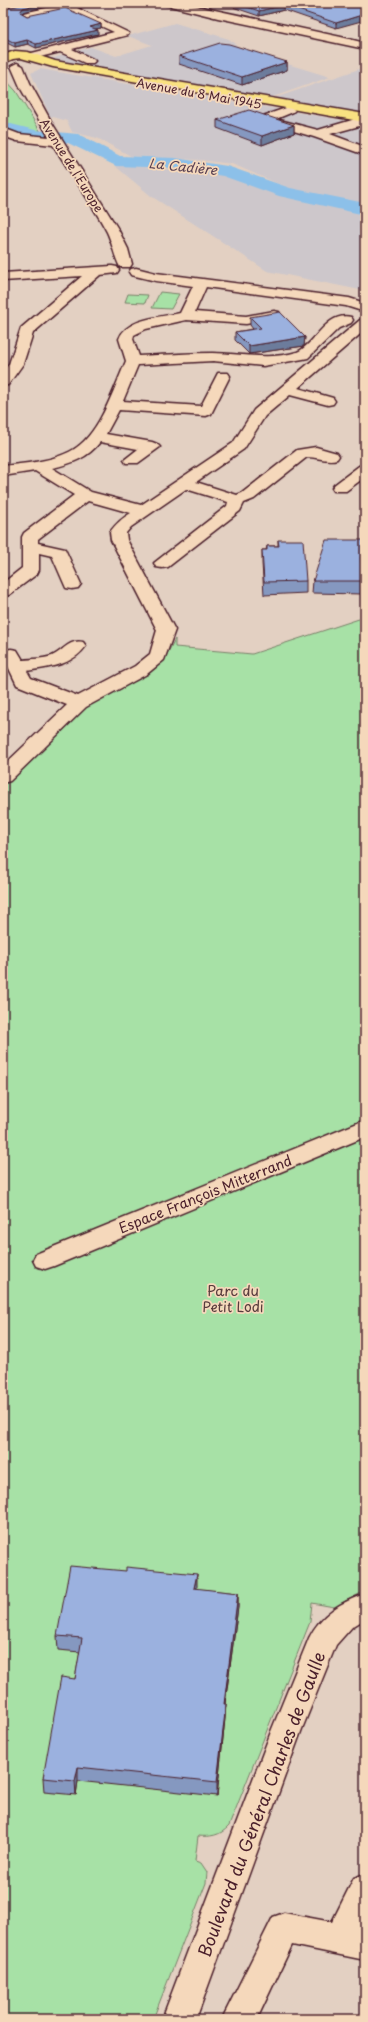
<svg xmlns="http://www.w3.org/2000/svg" width="368" height="2022" viewBox="0 0 368 2022" font-family="'Playpen Sans',sans-serif">
  <style>
    .built { fill: #cdc7cb }
    .green { fill: #a7e1a6; stroke: #788068 }
    .lines { fill: none; stroke-linecap: round; stroke-linejoin: round }
    .river { fill: #8cc0e9; fill-rule: evenodd }
    .minor-casing { stroke: #4a1f2b; stroke-width: 3 }
    .major-casing { stroke: #4a1f2b; stroke-width: 3 }
    .minor { fill: #f5d8bb; fill-rule: evenodd }
    .major { fill: #f9e181; fill-rule: evenodd }
    .wall { fill: #8598c0; stroke: #4a1f2b }
    .shaded-wall { fill: #6c7c9c; stroke: #4a1f2b }
    .building { fill: #9bb1df; stroke: #4a1f2b }
    .labels { text-anchor: middle; dominant-baseline: central; stroke-width: 3.5; stroke-linejoin: round; paint-order: stroke }
    .far-street-label { font-size: 12px; fill: #4a1f2b; stroke: #f5d8bb }
    .far-water-label { font-size: 13px; font-style: italic; fill: #573f51; stroke: #f5d8bb }
    .street-label { font-size: 14px; fill: #4a1f2b; stroke: #f5d8bb }
    .park-label { font-size: 14px; fill: #583c3d; stroke: #f5d8bb }
    .near-street-label { font-size: 17px; fill: #4a1f2b; stroke: #f5d8bb }
  </style>
  <rect width="100%" height="100%" fill="#e3d0c2"/>
  <filter id="ink" filterUnits="userSpaceOnUse"><feTurbulence type="fractalNoise" baseFrequency=".025" numOctaves="2"/><feDisplacementMap in="SourceGraphic" scale="8" xChannelSelector="R" yChannelSelector="G"/><feConvolveMatrix kernelMatrix="1 2 1 2 8 2 1 2 1" color-interpolation-filters="sRGB"/></filter>
  <g filter="url(#ink)">
    <path class="built" d="M175,23L229,39L242,50L330,77L267,99L47,60L91,47L116,56L152,45L128,36Z
      M365,67V115L269,100Z
      M40,69L365,124V207L307,196L232,164L200,160L131,156L97,138L72,132L67,121L50,116L31,73Z
      M123,164L159,169L211,170L308,202L365,213V291L267,271L151,196L114,165Z"/>
    <path class="green" d="M3,77L16,91L42,134L3,123Z
      M160,292L179,294L171,309L152,308Z
      M128,294L148,295L145,303L125,302Z
      M365,617V1591L334,1607L312,1603L310,1622L229,1826C220,1836 210,1837 198,1836L195,1861L201,1863L207,1872L206,1883L153,2019H3V784L81,711L110,692L138,680L163,662L175,639V647L252,654Z"/>
    <g class="lines">
      <path class="river" d="M3,122L35,130L78,134L120,156L175,158L227,166L290,188L365,203V215L279,196L223,176L175,168L116,166L68,143L35,140L3,132Z"/>
      <defs>
        <path id="minor" d="M70,3H85L84,6L77,8L129,33L128,35L72,49L93,59L95,61L93,63H85L60,52L32,59L28,58L26,56L28,54L114,32L65,10L27,18L22,15L23,13Z
          M165,3H182L341,37L365,43V49L218,18L166,5Z
          M17,63L23,66L30,83L52,123L118,229L128,249L132,264L130,267H120C115,259 112,242 107,232C91,202 71,174 53,145L17,141L3,136V128L19,134L49,137L21,89L11,66Z
          M289,107L295,110L293,112L276,119L318,130L359,118L363,119L365,122L363,125L330,134L365,147V155L314,137L260,121L258,119L260,117Z
          M112,266L117,267L119,270L117,273L100,275L33,333L23,364L8,385L3,386V372L9,364L21,328L82,276L3,281V273Z
          M136,268L156,273L349,298L365,303V312L346,306L206,287L195,312L246,316L274,311L279,312L281,315L279,318L246,324L186,320L146,329L134,335L133,339L139,356C163,355 188,353 212,353C241,353 268,361 297,352C314,346 326,311 351,317L353,320L351,323L339,328L308,358L303,359L263,366L213,361L138,365L123,401L201,406L218,373H228L230,376L211,414L206,416L119,410L106,434L152,442L157,444L160,447L138,463H126L124,460L138,449L100,442C88,458 71,464 52,468L91,492L141,505L233,443L254,410L360,320L365,319V330L298,388L333,398L335,401L333,404L328,405L290,395L265,416L244,449L196,482L237,495L242,493L297,450L316,447L337,453L339,456L337,459C327,462 317,457 307,457L254,499L244,503L240,511L168,567L162,568L156,567L154,563L227,506L228,502L186,489L131,527L126,533L127,540L175,630L164,660L147,674L86,707L10,781L3,783V766L67,705L17,685L3,656L5,650L11,649L17,650L23,660C32,659 43,659 52,656C64,651 68,639 83,642L86,646C72,666 49,667 27,671L31,678L78,696L135,666L150,654L157,630L111,540L110,532C116,524 122,518 131,513L88,501L38,539V543L65,549L81,584L78,588L72,589L66,588L52,556L39,553V570L37,574L9,595L3,596V583L22,568V537L24,533L74,495L35,471L3,476V466C25,463 49,462 69,452C99,438 113,390 126,361L119,339C126,318 162,317 180,313L193,286L156,281L131,275L129,272L131,269Z
          M365,464V477L346,491H334L332,488L334,485L359,466Z
          M365,1120V1137L54,1266L45,1269L36,1266L33,1260L36,1254Z
          M365,1594V1619L352,1627L336,1645L302,1729L196,2019H162L272,1729L309,1638C321,1614 341,1602 365,1594Z
          M365,1874V1923L362,1928H365V1960L292,1945L257,2019H222L273,1917L284,1913L332,1922L354,1878Z"/>
        <path id="major" d="M15,51L28,52L55,61L365,114V122L53,67L21,58L13,59L3,63V55Z"/>
      </defs>
      <use href="#minor" class="minor-casing"/>
      <use href="#major" class="major-casing"/>
      <use href="#minor" class="minor"/>
      <use href="#major" class="major"/>
    </g>
    <path class="wall" d="M29,3H53V5L23,12L22,13L27,16L101,24V28L95,29L98,34L36,48L28,44L15,47L3,41V9Z
      M221,3H365L336,28L284,10L259,16Z
      M179,56L287,62V70L242,85L179,64Z
      M217,120L294,125V133L262,145L217,128Z
      M250,317L305,337L304,346L249,354L235,340V332L253,329L250,325Z
      M278,540L306,581V593L264,595L262,563V550H266L267,546H278Z
      M365,540V570H362L363,581V594L312,593L313,581Z
      M196,1589L238,1593V1607L225,1704V1718L217,1796L78,1781L76,1795L44,1792L43,1778L75,1679L80,1652L58,1650L57,1636Z"/>
    <path class="shaded-wall" d="M45,3H53V5L23,12L21,15L20,12L23,8Z
      M214,3H221L214,5Z
      M284,5V10L259,16V11Z
      M365,14V20L336,28V23Z
      M101,24V28L90,30V27Z
      M98,30V34L36,48V44Z
      M27,40L28,44L15,47V43Z
      M287,62V70L242,85V77Z
      M294,125V133L262,145V136Z
      M305,337L304,346L249,354V346Z
      M197,1574V1588L194,1602V1588Z
      M238,1593V1607L223,1718L224,1704Z
      M226,1704L225,1718L217,1796V1782Z
      M78,1767V1781L76,1795L75,1781Z"/>
    <path class="building" d="M29,3H45L23,8L20,12L27,16L65,8L101,24L90,27L98,30L36,44L27,40L15,43L3,37V9Z
      M236,3H365V14L336,23L284,5L259,11Z
      M220,43L229,44L287,62L242,77L179,56Z
      M249,110L294,125L262,136L217,120Z
      M280,312L305,337L249,346L235,332L261,328L250,317Z
      M278,540H303L306,581L264,582L262,550H267V546H279Z
      M326,540H365V557H361L363,581H313Z
      M70,1566L126,1571V1567L197,1574L194,1588L238,1593L224,1704H226L217,1782L78,1767L75,1781L43,1778L61,1677L75,1679L82,1638L57,1636Z"/>
  </g>
  <g class="labels">
    <g class="far-street-label">
      <text transform="translate(199 93) rotate(10)">Avenue du 8 Mai 1945</text>
      <text transform="translate(72 165) rotate(58)">Avenue de l'Europe</text>
    </g>
    <g class="far-water-label">
      <text transform="translate(183 166) rotate(6)">La Cadière</text>
    </g>
    <g class="street-label">
      <text transform="translate(205 1194) rotate(-22)">Espace François Mitterrand</text>
    </g>
    <g class="park-label">
      <text x="233" y="1290">Parc du<tspan x="233" dy="16">Petit Lodi</tspan></text>
    </g>
    <g class="near-street-label">
      <text transform="translate(261 1804) rotate(-69)">Boulevard du Général Charles de Gaulle</text>
    </g>
  </g>
  <rect width="368" height="2022" fill="none" stroke="#f5d8bb" stroke-width="16"/>
  <rect x="8" y="8" width="352" height="2006" fill="none" stroke="#4a1f2b" stroke-width="1.5" filter="url(#ink)"/>
</svg>
